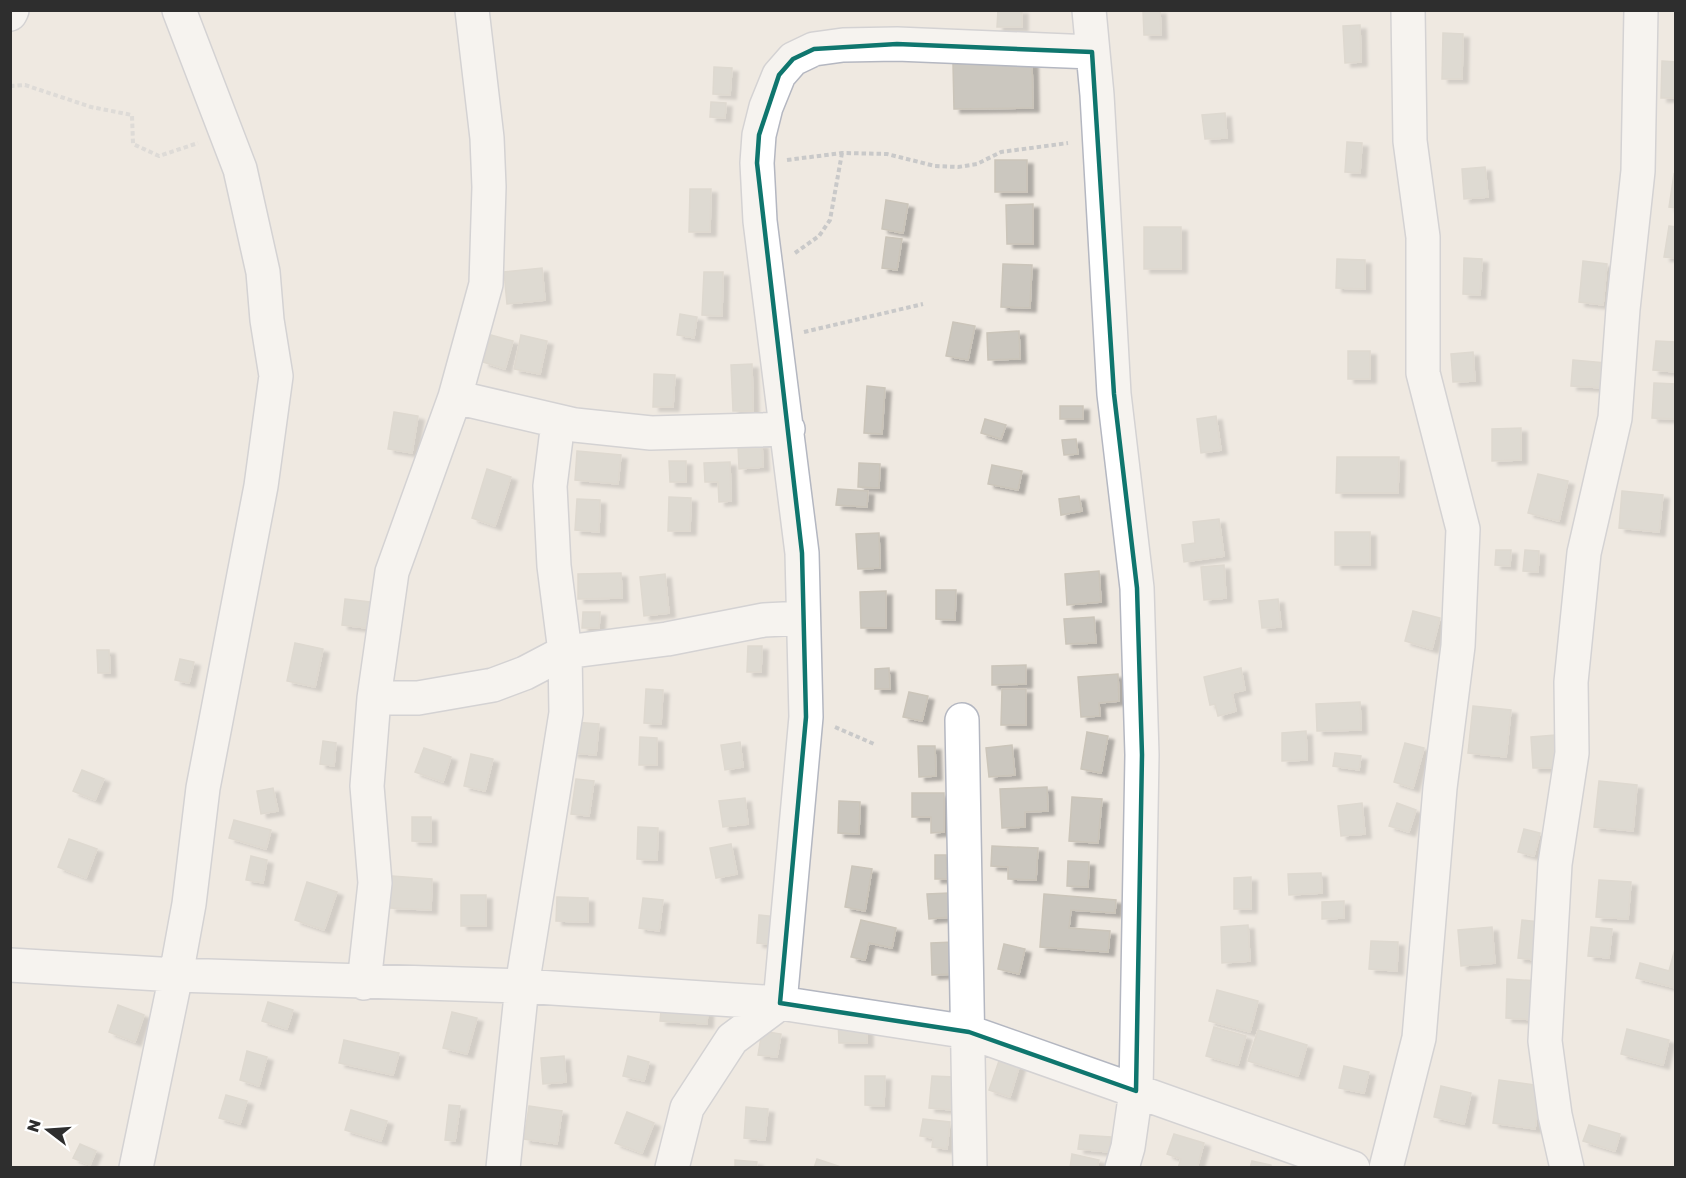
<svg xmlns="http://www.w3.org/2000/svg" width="1686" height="1178" viewBox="0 0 1686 1178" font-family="'Golos Text',sans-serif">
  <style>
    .building { fill: #cbc7bf; stroke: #cbc5ba; stroke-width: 1.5; filter: url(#shadow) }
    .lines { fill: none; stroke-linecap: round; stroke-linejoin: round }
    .minor-casing { stroke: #b4b7c1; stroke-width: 36 }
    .path { stroke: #c9c9c9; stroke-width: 4; stroke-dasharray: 4.5 3; stroke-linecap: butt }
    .minor { stroke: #fff; stroke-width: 33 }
    .marked { fill: none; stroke: #0f766e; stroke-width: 4.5; stroke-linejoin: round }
  </style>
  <defs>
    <filter id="shadow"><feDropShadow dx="6" dy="4" stdDeviation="1.5" flood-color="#0004"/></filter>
  </defs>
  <rect width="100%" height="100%" fill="#efe9e1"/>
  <path class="building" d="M998,10H1022V27H997Z
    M1160,10L1161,35H1144L1143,11Z
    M1360,25L1361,62L1345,63L1343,26Z
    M1443,33L1463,34L1462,79H1442Z
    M1662,61L1676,62V98H1661Z
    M1032,62L1033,108L954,109L953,64Z
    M714,67L732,68L730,95L713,94Z
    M711,102L726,103L725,118L710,117Z
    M1225,113L1227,138L1205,139L1202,115Z
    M1347,142L1362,143L1360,173L1345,172Z
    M995,160H1027V192H995Z
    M1485,167L1488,197L1464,199L1462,169Z
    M1674,174L1676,175V208L1669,207Z
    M690,189H711L710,232H689Z
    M886,200L908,204L903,233L882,229Z
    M1033,204V244H1007L1006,205Z
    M1669,226L1676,227V258L1664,257Z
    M1144,227H1181V269H1144Z
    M886,237L902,239L897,270L882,268Z
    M1464,258L1482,259L1480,295L1463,294Z
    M1337,259L1365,260V289L1336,288Z
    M1583,261L1607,264L1603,305L1579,302Z
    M1003,264L1032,265L1030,308L1001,307Z
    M542,268L545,300L507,304L504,272Z
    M704,272H723L722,316L702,315Z
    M680,314L697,317L694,338L677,335Z
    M953,322L975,326L968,360L946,356Z
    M1019,331L1020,359L988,360L987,333Z
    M491,335L513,341L505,369L483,362Z
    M521,335L547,341L540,374L514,369Z
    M1656,341L1676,342V372L1653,370Z
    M1348,351H1370V379H1348Z
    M1473,352L1475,381L1453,382L1451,354Z
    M1573,360L1606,363L1605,388L1571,386Z
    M752,364L753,411H733L731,365Z
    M654,374L675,375L673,407H653Z
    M1654,383L1676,384V419L1652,418Z
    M867,386L885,388L882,434L864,433Z
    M1060,406H1083V419H1060Z
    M394,412L418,416L412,453L388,449Z
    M1216,416L1221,450L1201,453L1197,419Z
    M985,419L1006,425L1001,439L981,433Z
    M1521,428V460L1492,461V429Z
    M1076,439L1078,454L1064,455L1062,440Z
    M762,444L763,467L739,469L738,445Z
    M577,451L621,455L618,484L575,480Z
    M1337,457H1399L1398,493H1336Z
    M669,461H686V482H670Z
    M730,462L731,501L719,502L718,482H705L704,463Z
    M859,463L880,464L879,488L858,487Z
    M992,465L1022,471L1018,490L988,484Z
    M487,469L511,477L495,526L472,518Z
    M1538,474L1568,481L1559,521L1528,513Z
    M838,489L868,491L867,507L836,505Z
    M1622,491L1663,495L1659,532L1619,528Z
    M1079,496L1082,511L1061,515L1059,499Z
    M669,497L691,498L690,531H668Z
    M577,499L600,500L599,532L575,530Z
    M1219,519L1224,556L1184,562L1182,545L1195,543L1193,522Z
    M1335,532H1370V565H1335Z
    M879,533L880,568L858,569L856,534Z
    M1496,550H1511L1510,566L1495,565Z
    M1525,550L1539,551L1538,572L1523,571Z
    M1224,565L1226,598L1204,600L1201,567Z
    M1099,571L1101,602L1067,605L1065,574Z
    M621,573L622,598L578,599V574Z
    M665,574L669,613L644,616L640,577Z
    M936,590H956L955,620L936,619Z
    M886,591V628H861L860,592Z
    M345,599L370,602L366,628L342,625Z
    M1278,599L1281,627L1262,628L1259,601Z
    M1413,611L1440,618L1432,649L1405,641Z
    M583,612H600L599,628H582Z
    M1094,617L1096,643L1066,644L1064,619Z
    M295,643L323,649L315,687L287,681Z
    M748,646H762L761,672H747Z
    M97,650H109L110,673H98Z
    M180,659L194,662L189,683L175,680Z
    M1026,665V684L992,685V666Z
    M889,668L890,689H875V669Z
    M1241,668L1245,690L1232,693L1236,711L1218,716L1215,704L1210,705L1204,677Z
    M1118,674L1119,701L1099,703L1100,716L1081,717L1078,677Z
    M646,689L663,690L661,724L644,723Z
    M1002,689H1026V725H1001Z
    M909,692L928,696L922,721L903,717Z
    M1360,702L1361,730L1317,731L1316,704Z
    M1473,706L1511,710L1506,757L1468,753Z
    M574,722L599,724L596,755L572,753Z
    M1306,731L1307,760L1282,761V733Z
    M1087,732L1108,736L1101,773L1081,769Z
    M1555,735L1557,768H1533L1531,737Z
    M640,737L657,738V765H639Z
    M323,741L336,743L334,766L320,764Z
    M740,742L743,767L725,770L721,745Z
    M1405,743L1424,748L1413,788L1394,782Z
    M1012,745L1015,775L989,777L986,748Z
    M918,746H935L936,776L919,777Z
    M424,748L451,757L443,782L415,772Z
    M1335,753L1361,756L1359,770L1333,766Z
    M471,754L493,759L485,791L464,786Z
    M82,770L104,779L95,800L73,791Z
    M576,779L594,781L589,816L571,814Z
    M1599,781L1637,785L1633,831L1594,827Z
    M1047,787L1048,811L1025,812V827L1002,828L1000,789Z
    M273,788L278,811L261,814L257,791Z
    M912,793H944V832L931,833V817H912Z
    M1072,797L1102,799L1098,843L1069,841Z
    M745,798L748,824L723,827L719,801Z
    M839,801L860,802L859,834L838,833Z
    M1362,803L1365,834L1341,836L1338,806Z
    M1397,803L1416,810L1409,832L1389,826Z
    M412,817H431V842L412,841Z
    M234,820L271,830L266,849L229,838Z
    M638,827L658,828L657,860L637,859Z
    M1524,829L1540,833L1534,856L1518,852Z
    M69,839L97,849L86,878L58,867Z
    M731,844L737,874L716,878L710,848Z
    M992,846L1038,848L1036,880L1008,879V867L991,866Z
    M935,855H946L947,879H935Z
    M251,856L267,860L263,883L246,880Z
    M1068,861L1089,862L1088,887L1067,886Z
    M852,866L872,869L865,911L845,907Z
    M1321,873L1322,893L1289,895L1288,874Z
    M392,876L432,879L431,910L390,908Z
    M1251,877V909H1234V878Z
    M1599,880L1631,882L1628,919L1596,917Z
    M307,882L337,892L324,930L295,920Z
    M949,893L951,917L929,919L927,894Z
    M1044,894L1116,900L1115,913L1071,910L1069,928L1110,931L1108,952L1040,947Z
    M461,895H486V926H461Z
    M557,897L588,898V922L556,921Z
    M643,898L663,900L659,931L639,928Z
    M1344,901V918L1322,919V902Z
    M759,915L778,917L776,945L757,943Z
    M861,920L896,928L892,948L869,943L865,960L851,957Z
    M1522,920L1540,922L1536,960L1518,958Z
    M1248,925L1250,961L1222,963L1221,927Z
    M1492,927L1495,963L1461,966L1458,930Z
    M1591,927L1612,929L1609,958L1588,956Z
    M1371,941L1398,942L1397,971L1369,969Z
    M954,942L955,974L932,975L931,943Z
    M1004,944L1025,949L1019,974L998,969Z
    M1676,945V988L1636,978L1640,963L1669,971Z
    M1507,979L1540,981L1538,1020L1506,1018Z
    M1217,990L1258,1001L1250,1032L1209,1021Z
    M268,1002L293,1010L287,1029L262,1021Z
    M662,1002L708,1005L707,1024L660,1021Z
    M118,1005L144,1015L135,1042L109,1032Z
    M452,1012L477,1018L467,1054L443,1048Z
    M838,1020H867V1043H839Z
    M1214,1027L1246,1036L1238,1065L1206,1056Z
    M1627,1029L1669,1040L1663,1065L1621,1054Z
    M1258,1030L1307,1045L1298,1076L1248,1061Z
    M762,1031L781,1034L777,1057L758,1055Z
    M344,1040L399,1053L393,1075L339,1063Z
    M247,1051L267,1057L259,1086L240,1080Z
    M564,1056L566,1082L543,1084L541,1058Z
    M628,1056L649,1062L644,1081L623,1076Z
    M1000,1058L1020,1064L1010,1097L989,1090Z
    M1344,1066L1369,1072L1364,1093L1339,1088Z
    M865,1076H885L884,1106L865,1105Z
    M932,1076L955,1077L953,1110L929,1108Z
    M1499,1080L1541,1086L1535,1129L1493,1123Z
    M1441,1086L1471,1093L1464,1124L1434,1117Z
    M226,1095L247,1101L240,1124L219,1118Z
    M449,1105L460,1106L455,1141L445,1140Z
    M529,1106L562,1111L557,1144L524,1139Z
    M746,1107L768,1109L765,1140L744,1138Z
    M351,1110L387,1121L381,1141L345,1130Z
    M627,1112L654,1123L642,1153L615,1143Z
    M923,1119L950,1122L947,1149L932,1147L933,1138L920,1136Z
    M1589,1125L1620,1134L1615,1151L1583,1141Z
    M1174,1134L1204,1143L1197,1168H1178L1181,1159L1167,1154Z
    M1080,1135L1111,1137L1109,1152L1078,1149Z
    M80,1144L96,1151L90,1165L73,1158Z
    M1072,1154L1099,1160L1097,1168H1070Z
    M817,1159L841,1167V1168H814Z
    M735,1160L757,1162L756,1168H735Z
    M1252,1161L1271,1165V1168H1250Z"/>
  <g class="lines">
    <defs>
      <path id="minor" d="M1089,10L1097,95L1114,394L1137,588L1142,755L1136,1091L1353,1168
        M10,14L12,10
        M455,397L575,425L651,433L788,429
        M374,698H418L493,685L525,673L565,652L667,639L764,620L803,618
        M962,720L970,1168
        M10,965L176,975L189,904L203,788L261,486L276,376L267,320L263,272L240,169L179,10
        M364,983L375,883L367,786L374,698L392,572L455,397L486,284L489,187L487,138L472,10
        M136,1168L176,975L522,986L780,1003L969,1032L1136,1091L1128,1147L1122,1168
        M503,1168L522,986L566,713L565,652L554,566L550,486L558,422
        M672,1168L687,1108L732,1039L780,1003L806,717L802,553L760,221L757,163L759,135L766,107L779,75L793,59L814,49L843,45L897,44L1092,52
        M1386,1168L1419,1038L1440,788L1458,646L1463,529L1423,373V237L1410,141L1408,10
        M1567,1168L1555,1115L1545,1041L1555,864L1572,753L1571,682L1584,553L1615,418L1623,309L1638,171L1641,10"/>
    </defs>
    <use href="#minor" class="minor-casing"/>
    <path class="path" d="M10,86L25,85L91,107L132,115L133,144L159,156L198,143
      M787,160L842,153L887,154L935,166L958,167L977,164L1001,152L1068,143
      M795,253L819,236L830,220L842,153
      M804,332L923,304
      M835,727L874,744"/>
    <use href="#minor" class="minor"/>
  </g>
  <path d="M0 0H1686V1178H0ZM897,44L1092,52L1114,394L1137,588L1142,755L1136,1091L969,1032L780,1003L806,717L802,553L757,163L759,135L779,75L793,59L814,49Z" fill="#efe9e1" fill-opacity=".55" fill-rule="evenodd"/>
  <path class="marked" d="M897,44L1092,52L1114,394L1137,588L1142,755L1136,1091L969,1032L780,1003L806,717L802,553L757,163L759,135L779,75L793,59L814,49Z"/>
  <rect width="1686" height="1178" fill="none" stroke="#2e2e2e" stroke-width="24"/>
  <g transform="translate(48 1130) rotate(287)" stroke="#ffffff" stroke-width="4.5" paint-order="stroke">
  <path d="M0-4.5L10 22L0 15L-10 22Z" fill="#2e2e2e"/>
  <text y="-9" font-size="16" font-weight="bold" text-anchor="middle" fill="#2e2e2e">N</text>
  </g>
</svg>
